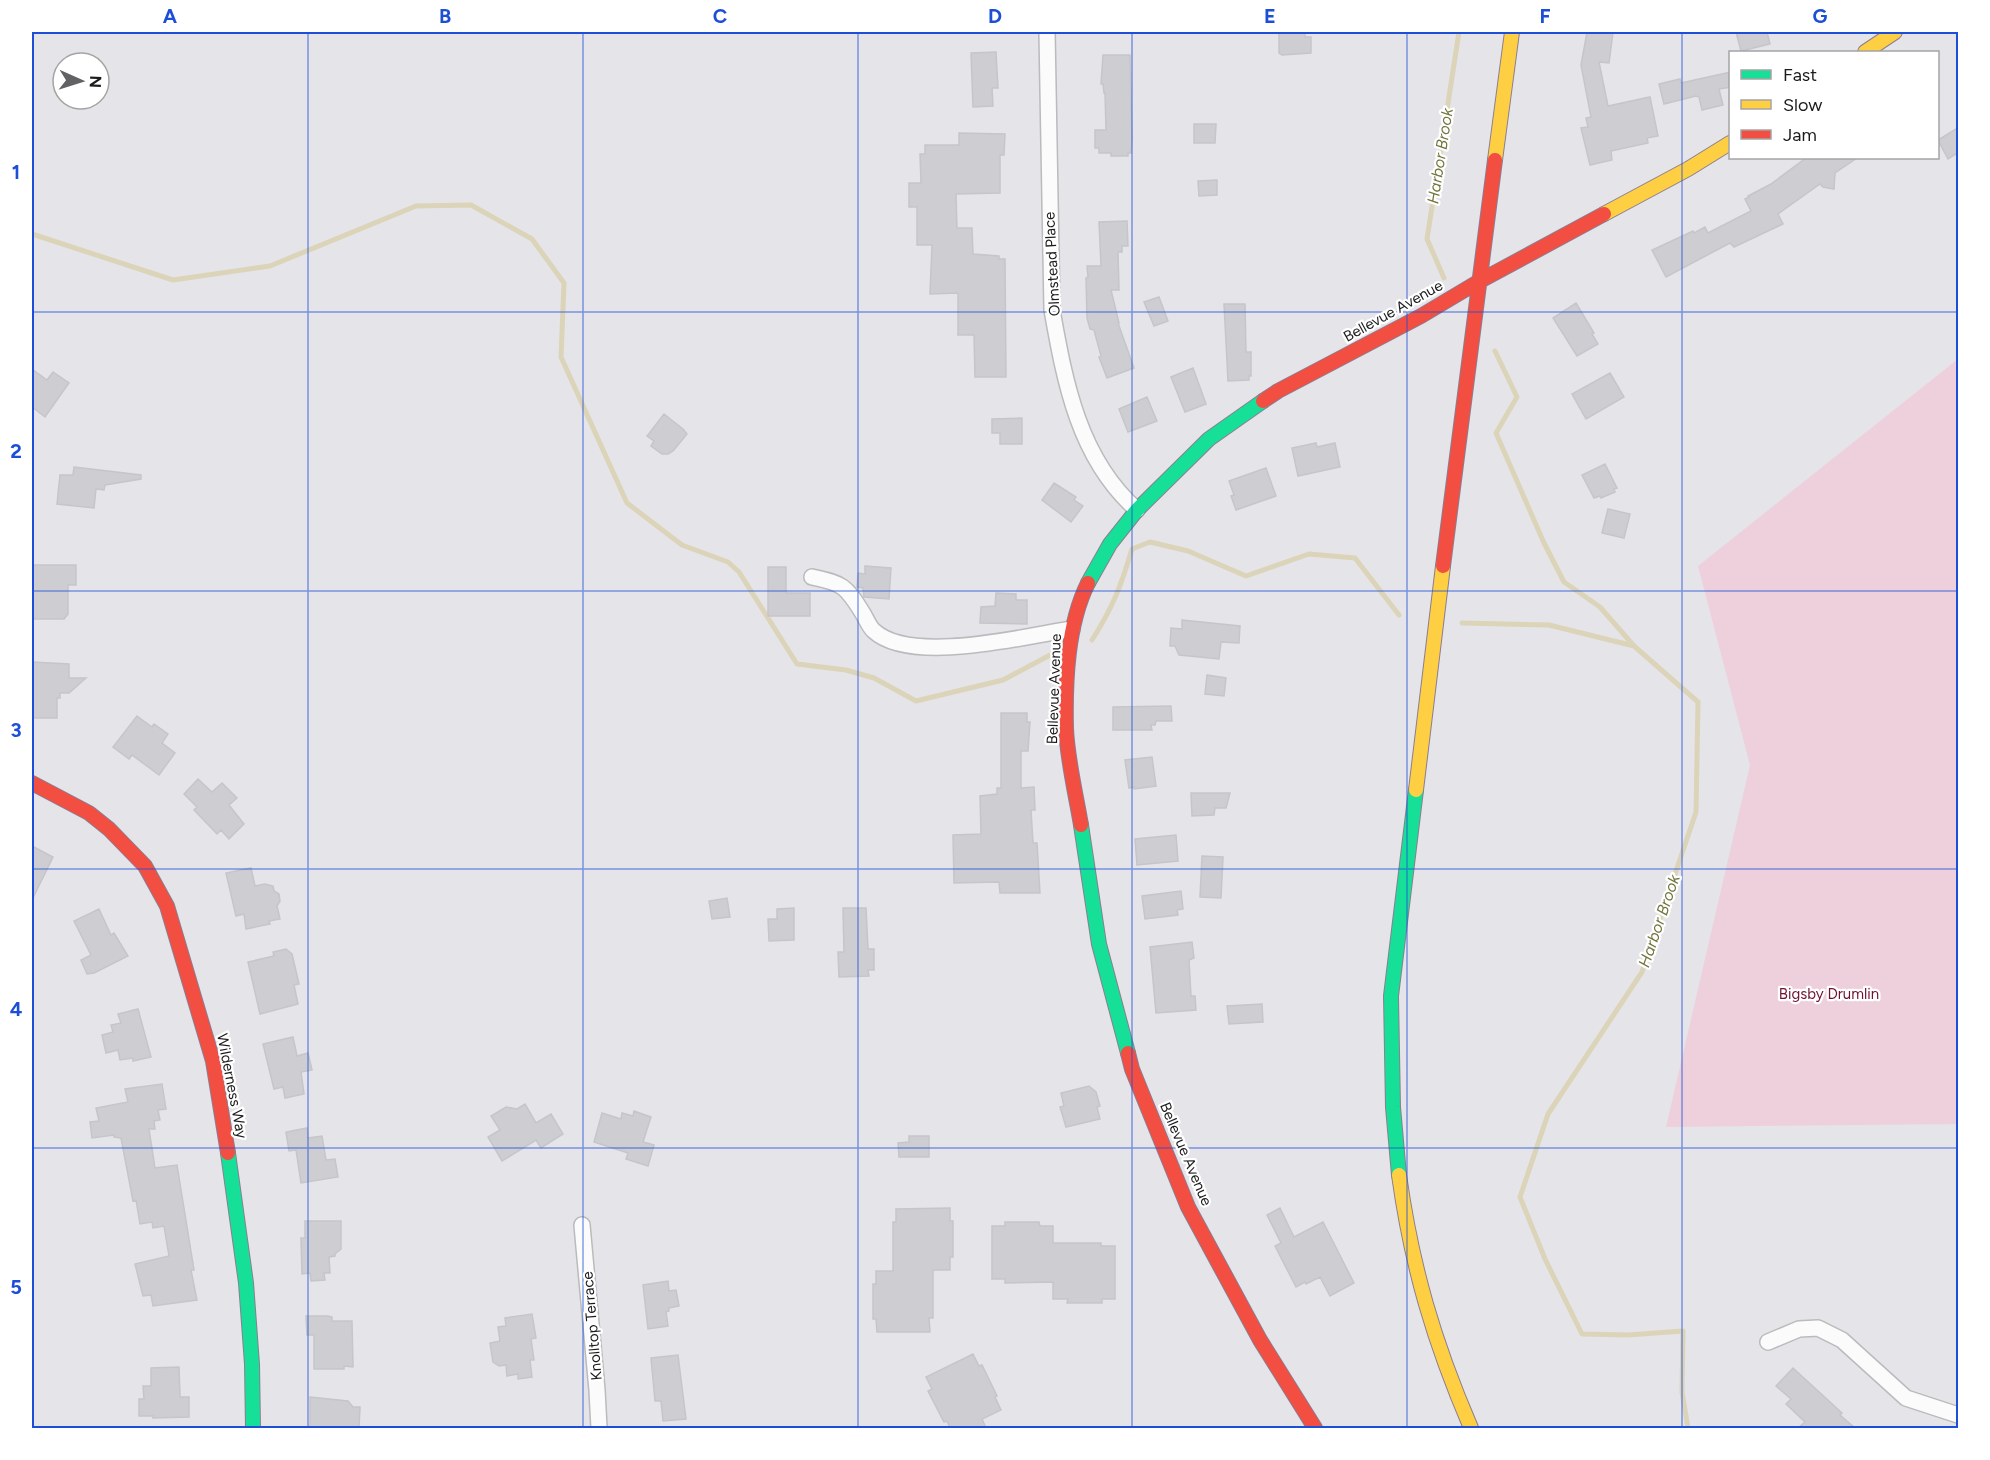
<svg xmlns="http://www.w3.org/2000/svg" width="1990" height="1460" viewBox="0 0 1990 1460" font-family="Figtree,sans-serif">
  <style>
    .park { fill: #edd0dc }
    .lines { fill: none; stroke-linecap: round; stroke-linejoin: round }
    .stream { stroke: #dbd4b9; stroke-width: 5 }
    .building { fill: #cdcdd2; stroke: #c6c5cc; stroke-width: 1.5 }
    .street-casing { stroke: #bbbabc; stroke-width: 18 }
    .fast-casing { stroke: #8a7e92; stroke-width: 16 }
    .slow-casing { stroke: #8a7e92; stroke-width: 16 }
    .jam-casing { stroke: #8a7e92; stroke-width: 16 }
    .street { stroke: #fbfbfc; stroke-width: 15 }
    .fast { stroke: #16e098; stroke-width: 14 }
    .slow { stroke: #ffcf43; stroke-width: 14 }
    .jam { stroke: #f24e42; stroke-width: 14 }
    .grid { fill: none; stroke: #1d4ed8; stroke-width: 1.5; stroke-opacity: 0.55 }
    .labels { text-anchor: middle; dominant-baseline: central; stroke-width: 4.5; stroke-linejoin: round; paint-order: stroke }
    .street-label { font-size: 15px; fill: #1b1b1b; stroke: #fff }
    .park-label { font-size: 15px; fill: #6f1332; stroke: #fff }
    .water-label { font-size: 16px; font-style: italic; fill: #72763d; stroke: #fff }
    .neatline { fill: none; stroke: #1d4ed8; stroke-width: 2 }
    .grid-label { font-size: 20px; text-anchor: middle; font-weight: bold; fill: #1d4ed8 }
  </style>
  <rect width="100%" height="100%" fill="#e5e4e9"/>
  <path class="park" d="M1958,359V1124L1666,1127L1750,765L1698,566Z"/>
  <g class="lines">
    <path class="stream" d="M32,234L173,280L270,266L416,206L471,205L532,239L564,283L561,357L627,503L682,545L728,562L739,572L797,664L846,670L874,678L916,701L1003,680L1054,653
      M1444,278L1427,239L1459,32
      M1495,351L1517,397L1496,433L1544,543L1564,582L1600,607L1634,646L1698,702L1696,812L1642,972L1548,1114L1520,1197L1545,1259L1582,1334L1628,1335L1683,1331L1682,1392L1688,1428
      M1462,623L1549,625L1634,646
      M1092,640C1113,607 1121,586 1132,549L1150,542L1188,551L1246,576L1309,554L1355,558L1399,615"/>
  </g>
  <path class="building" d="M1279,32H1305V37H1311V53L1282,55L1279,53Z
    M1587,32H1613L1609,63L1599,62L1608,106L1650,97L1658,136L1647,138L1648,143L1611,151L1612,160L1590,165L1581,128L1588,127L1586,118L1591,117L1581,65Z
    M1736,32H1767L1770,44L1741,51Z
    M996,52L998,88H992L993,106L973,107L971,53Z
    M1103,55H1130L1132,138L1131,153H1128V156H1111V153H1099V148H1095V130H1106L1105,93H1104L1103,84H1101Z
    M1731,72V87L1719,89L1723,105L1702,110L1699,97L1696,96L1664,104L1659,84L1680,79L1681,83Z
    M1194,124H1216L1215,143H1194Z
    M1959,127V152L1948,159L1938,140Z
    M959,133L1005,134L1004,155H1000V193L956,194L957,228H972L973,254L999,256V259H1005L1006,377H975L974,335H958V293L930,294L932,245H917V207H909V183H921L920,154H925V145H959Z
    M1806,158H1857L1835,173L1834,189L1823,187L1820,184L1778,214L1783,224L1734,247L1730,243L1666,277L1652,250L1693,231L1694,233L1705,227L1708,233L1751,211L1745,199L1749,197L1748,196L1771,184Z
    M1217,180V195L1199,196L1198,181Z
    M1127,221L1128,246H1122V252H1118L1119,290H1111L1119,323H1118L1134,368L1107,378L1099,357L1101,356L1094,330L1090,329L1087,318L1086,278L1088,277L1087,266H1101L1099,222Z
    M1159,297L1168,321L1154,326L1144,302Z
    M1576,303L1594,333L1592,334L1598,344L1577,356L1553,318Z
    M1224,304H1245L1246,352H1251V376H1249V380L1228,381Z
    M1193,368L1206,404L1185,412L1171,377Z
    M32,369L47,380L53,372L69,383L45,417L32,407Z
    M1610,373L1624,397L1586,419L1572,394Z
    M1147,397L1157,421L1128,432L1119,409Z
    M664,414L683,429L687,434L673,451L668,454H662L651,446L654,441L647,436Z
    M1022,418V444H1000V433H992V419Z
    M1316,443L1317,447L1335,443L1340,467L1298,476L1292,448Z
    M1605,464L1617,488L1614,489L1615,492L1601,498L1600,496L1594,498L1582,475Z
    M74,467L141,475V479L105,485L104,490L96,489L94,508L57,504L60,475H73Z
    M1266,468L1276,496L1236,510L1231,496L1234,495L1229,481Z
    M1054,483L1076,497L1074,500L1083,506L1071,522L1042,500Z
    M1608,509L1630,514L1624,538L1602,533Z
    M32,565H76V585H68V614L64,619H32Z
    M865,566L891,568L889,599L864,597L863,588L857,587L858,573L865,574Z
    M768,567H786V593H810V616H768Z
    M996,593L1016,594V600H1027V624L980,623L981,607L995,606Z
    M1182,620L1240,626L1239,643L1221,642L1219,659L1179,655L1175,646H1170L1171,628L1182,629Z
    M32,662L69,664V678H86L69,693H60V698H57V718H32Z
    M1207,675L1226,678L1224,696L1205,694Z
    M1171,706L1172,721H1156L1155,725H1151L1152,730H1113V707Z
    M1001,713H1027V722H1030L1028,751H1021V788L1034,787L1035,810H1031L1033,843H1037L1040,893H1000L999,882L954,883L953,835L981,834L980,796L997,794V788H1001Z
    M137,716L152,727L154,724L168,734L162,743L175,753L159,775L132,755L129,759L113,747Z
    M1152,757L1156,786L1134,789V787L1129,788L1125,760Z
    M198,779L212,792L222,783L237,798L229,805L244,824L229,839L221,830L217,834L194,810L197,807L184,794Z
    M1191,793H1230L1226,808H1215L1214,815L1192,816Z
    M1176,835L1178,861L1137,865L1135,839Z
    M32,846L53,857L32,900Z
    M1202,856L1223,857L1221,898L1200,897Z
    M251,868L255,886L265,884L273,886L274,891L279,894L280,901L277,906L280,919L269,921L270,924L246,929L244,914L236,916L226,873Z
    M1181,891L1183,909L1177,910L1178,915L1145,919L1142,896Z
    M727,898L730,917L712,919L709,901Z
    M794,908V940L769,941L768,919H777V909Z
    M843,908H866L868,949H874V970H868L869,976L839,977L838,952H844Z
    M99,909L111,935L114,933L128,956L94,973L87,974L81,960L91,955L74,921Z
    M1192,942L1194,958L1189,960L1191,996H1195L1196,1010L1156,1013L1150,947Z
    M286,949L292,954L299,984L294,985L298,1004L260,1014L248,962L274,956L273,952Z
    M1262,1004L1263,1022L1229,1024L1227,1006Z
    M138,1009L151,1057L133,1061V1058L120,1060L118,1050L106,1053L102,1035L113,1032L111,1025L121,1023L118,1014Z
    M293,1037L297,1056L308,1053L312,1070L301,1072L304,1094L285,1098L283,1087L274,1089L263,1044Z
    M162,1084L166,1109L158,1110L160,1120L154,1121L155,1129H149L155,1168L177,1165L194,1270H191L197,1300L153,1306L151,1295L143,1296L135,1264L169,1256L164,1226L153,1228L152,1222L140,1224L136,1200L133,1201L121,1138L114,1137V1135L92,1138L90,1122L99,1121L96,1108L128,1102L125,1089Z
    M1089,1086L1096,1092L1100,1106L1097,1107L1100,1119L1066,1127L1060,1107L1064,1106L1061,1093Z
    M525,1104L536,1123L551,1114L563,1134L541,1148L536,1140L502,1161L488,1137L500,1130L491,1116L506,1107L517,1109Z
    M634,1111L651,1117L643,1142L654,1145L648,1166L626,1159L628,1153L594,1142L602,1113L621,1119L622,1113L633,1116Z
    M307,1128L308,1138L322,1136L326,1160L335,1159L338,1177L301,1183L296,1150L289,1151L286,1132Z
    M909,1136H929V1157H899L898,1143L909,1142Z
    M950,1208V1221H953V1257H950V1270H933V1318H929L930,1332H877L876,1319H873V1284H876V1271H893V1222H896V1209Z
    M1280,1208L1294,1237L1323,1222L1354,1283L1330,1296L1320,1277L1306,1284L1305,1282L1296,1287L1275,1246L1281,1243L1267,1215Z
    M305,1221H341V1249L335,1254V1256L329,1257L330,1273H324L325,1280L311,1281L310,1273L302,1274L301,1238H305Z
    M1005,1222H1039L1040,1226H1053V1243H1101V1246H1115V1299H1102V1303H1067L1068,1299H1053V1282L1005,1283V1279H992V1226H1005Z
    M668,1281L669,1291L676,1290L679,1306L669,1308V1311L666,1312L668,1326L648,1329L643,1285Z
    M532,1314L536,1338L531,1339L534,1360H530L532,1377L518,1379V1374L507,1376L506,1365L499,1366L493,1362L490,1343L500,1341L498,1327L506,1326L505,1318Z
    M306,1316H328L332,1317V1321H352L353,1367L344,1366V1369H314V1335H307Z
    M973,1354L979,1366L982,1365L997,1396L995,1397L1001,1410L982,1419L986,1428H950L947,1421L944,1422L928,1391L932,1389L926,1377Z
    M678,1355L686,1419L663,1421L661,1401H655L651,1358Z
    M179,1367L180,1397H189V1417L153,1418V1416H139V1399H144L143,1386H151V1368Z
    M1793,1368L1842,1413L1840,1415L1855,1428H1798L1805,1422L1786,1404L1791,1399L1776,1386Z
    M310,1397L348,1401L353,1407H360L359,1428H310Z"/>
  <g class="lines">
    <defs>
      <path id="street" d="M1047,32L1052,310C1065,383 1079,459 1137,510
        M812,577C842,583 846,586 862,612C866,618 869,627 874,631C911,665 1026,636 1072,629
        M582,1225L597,1390L599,1428
        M1768,1342L1799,1329L1818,1328L1842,1340L1906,1398L1958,1415"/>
      <path id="fast" d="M1088,583L1110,544L1137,510L1209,439L1263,401
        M1081,825L1099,944L1128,1053
        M228,1153L246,1283L252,1364L253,1428
        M1399,1175L1393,1107L1391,996L1416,790"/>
      <path id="slow" d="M1865,52L1895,32
        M1495,160L1512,32
        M1604,214L1688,169L1730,143
        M1416,790L1443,566
        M1399,1175C1412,1268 1434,1342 1471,1428"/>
      <path id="jam" d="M1263,401L1278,391L1421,316L1478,282L1604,214
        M1443,566L1495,160
        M32,783L89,813L109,829L145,866L167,906L213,1061L228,1153
        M1081,825C1076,795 1067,758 1066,728C1065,682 1067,625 1088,583
        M1128,1053L1132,1069L1188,1207L1260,1340L1315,1428"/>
    </defs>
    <use href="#street" class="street-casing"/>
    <use href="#fast" class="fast-casing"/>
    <use href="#slow" class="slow-casing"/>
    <use href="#jam" class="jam-casing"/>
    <use href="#street" class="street"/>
    <use href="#fast" class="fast"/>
    <use href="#slow" class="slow"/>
    <use href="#jam" class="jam"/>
  </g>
  <path class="grid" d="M308,32V1428M583,32V1428M858,32V1428M1132,32V1428M1407,32V1428M1682,32V1428M32,312H1958M32,591H1958M32,869H1958M32,1148H1958"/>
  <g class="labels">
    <g class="street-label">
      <text transform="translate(1052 264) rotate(-93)">Olmstead Place</text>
      <text transform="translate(1393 311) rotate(-29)">Bellevue Avenue</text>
      <text transform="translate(1054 689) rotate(-88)">Bellevue Avenue</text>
      <text transform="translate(232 1086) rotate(79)">Wilderness Way</text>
      <text transform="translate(1186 1154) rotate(67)">Bellevue Avenue</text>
      <text transform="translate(592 1326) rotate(-95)">Knolltop Terrace</text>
    </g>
    <g class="park-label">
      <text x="1829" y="994">Bigsby Drumlin</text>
    </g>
    <g class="water-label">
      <text transform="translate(1440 156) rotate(-81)">Harbor Brook</text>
      <text transform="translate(1659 921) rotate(-71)">Harbor Brook</text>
    </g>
  </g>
  <rect width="1990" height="1460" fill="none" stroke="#ffffff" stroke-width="66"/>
  <rect x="1729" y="51" width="210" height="108" fill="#ffffff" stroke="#a4a4a4" stroke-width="1.5"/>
  <rect x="1741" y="70" width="30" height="9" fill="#16e098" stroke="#a4a4a4" stroke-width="1.5"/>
  <text x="1783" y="81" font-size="18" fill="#1b1b1b">Fast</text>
  <rect x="1741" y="100" width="30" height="9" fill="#ffcf43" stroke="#a4a4a4" stroke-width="1.5"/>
  <text x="1783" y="111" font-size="18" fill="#1b1b1b">Slow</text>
  <rect x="1741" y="130" width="30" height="9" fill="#f24e42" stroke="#a4a4a4" stroke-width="1.5"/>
  <text x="1783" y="141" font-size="18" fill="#1b1b1b">Jam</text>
  <g transform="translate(81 81) rotate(93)"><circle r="28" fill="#ffffff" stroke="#a4a4a4" stroke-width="1.5"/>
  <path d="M0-4.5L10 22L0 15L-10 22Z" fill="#626163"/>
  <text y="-9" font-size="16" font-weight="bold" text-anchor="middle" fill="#1b1b1b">N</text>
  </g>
  <rect x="33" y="33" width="1924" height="1394" class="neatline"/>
  <g class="grid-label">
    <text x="170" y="23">A</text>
    <text x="445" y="23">B</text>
    <text x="720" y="23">C</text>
    <text x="995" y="23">D</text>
    <text x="1270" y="23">E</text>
    <text x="1545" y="23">F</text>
    <text x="1820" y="23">G</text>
    <text x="16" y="179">1</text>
    <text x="16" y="458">2</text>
    <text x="16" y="737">3</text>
    <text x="16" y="1016">4</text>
    <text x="16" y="1294">5</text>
  </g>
</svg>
